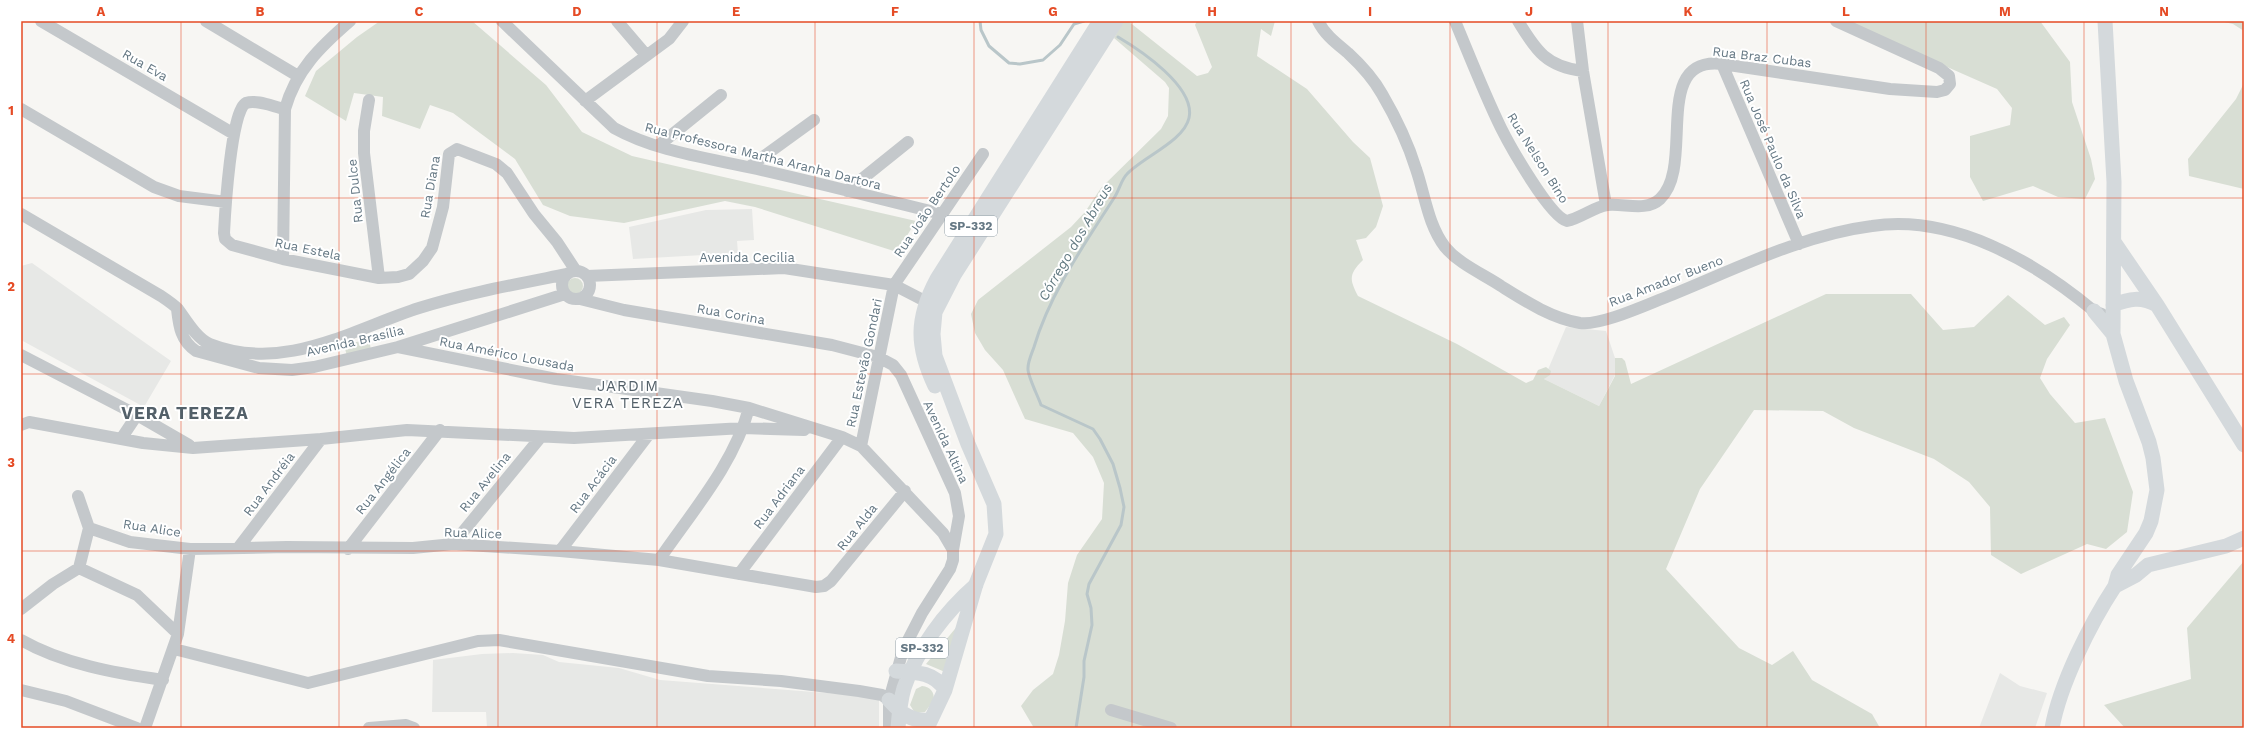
<svg xmlns="http://www.w3.org/2000/svg" width="2265" height="749" viewBox="0 0 2265 749" font-family="'Work Sans',sans-serif">
  <style>
    .built { fill: #e7e8e6 }
    .green { fill: #d8ded4 }
    .lines { fill: none; stroke-linecap: round; stroke-linejoin: round }
    .stream { stroke: #b9c6c9; stroke-width: 3 }
    .minor { stroke: #c4c8cb; stroke-width: 12 }
    .major { stroke: #d4d9dc; stroke-width: 15 }
    .grid { fill: none; stroke: #e54b25; stroke-width: 1; stroke-opacity: 0.55 }
    .labels { text-anchor: middle; dominant-baseline: central; stroke-width: 4; stroke-linejoin: round; paint-order: stroke }
    .shield { fill: #fff; stroke: #93a0a9; stroke-width: 1 }
    .shield-label { font-size: 12px; font-weight: bold; fill: #657884 }
    .street-label { font-size: 13px; fill: #657884; stroke: #fff }
    .water-label { font-size: 14px; font-style: italic; fill: #617981; stroke: #fff }
    .quarter-label { font-size: 15px; letter-spacing: 1px; fill: #536069; stroke: #fff }
    .district-label { font-size: 17px; font-weight: bold; letter-spacing: 1px; fill: #536069; stroke: #fff }
    .neatline { fill: none; stroke: #e54b25; stroke-width: 1.5 }
    .grid-label { font-size: 13px; text-anchor: middle; font-weight: bold; fill: #e54b25 }
  </style>
  <rect width="100%" height="100%" fill="#f7f6f3"/>
  <path class="built" d="M752,209L754,240L737,241L738,253L633,259L629,227L706,210Z
    M32,263L171,361L144,407L21,340V266Z
    M1566,327L1606,331L1615,358V375L1599,406L1544,379Z
    M513,653L543,655L559,662L619,668L660,680L879,697V728H487L486,712H432L433,660L482,654Z
    M2000,673L2020,686L2047,693L2035,728H1979Z"/>
  <path class="green" d="M380,21H472L546,85L582,132L632,156L916,221L897,252L755,207L725,201L624,223L570,216L543,205L515,159L453,113L430,105L420,129L382,116L383,97L354,93L346,121L305,96L316,71L357,37Z
    M1123,21H1128L1197,76L1208,73L1212,67L1195,25L1197,21H1275L1271,36L1261,29L1257,56L1307,89L1353,142L1370,158L1383,206L1376,227L1366,238L1356,240L1363,260C1349,274 1349,279 1358,296L1457,344L1526,383L1533,380L1538,370L1546,367L1551,371L1550,375L1544,379L1599,406L1615,376V358H1622L1625,361L1631,384L1826,294H1911L1943,330L1974,327L2008,295L2045,325L2064,317L2070,325L2047,359L2040,378L2050,394L2075,423L2105,418L2133,492L2127,532L2106,549L2087,544L2021,574L1991,555L1990,507L1969,482L1934,459L1854,428L1823,411L1754,410L1700,489L1666,569L1739,648L1772,665L1793,651L1812,680L1872,714L1880,728H1034L1021,706L1033,690L1053,674L1059,655L1065,621L1068,583L1077,555L1102,519L1104,483L1093,457L1073,433L1025,419L1003,370L985,350L975,333L971,314L978,300L1071,227L1085,212L1101,188L1161,129L1168,116L1169,88L1165,82L1114,38Z
    M1843,21H2040L2070,62L2072,102L2091,159L2095,179L2085,199L2058,197L2033,186L1983,201L1970,177V136L2010,125L2012,108L1997,89Z
    M2220,21H2244V31L2233,24Z
    M2244,83V189L2189,176L2188,159L2236,99Z
    M567 286a8 8 0 1 1 16 0a8 8 0 1 1-16 0Z
    M369,339L371,350L347,356L344,345Z
    M2244,561V728H2125L2104,705L2191,679L2187,628Z
    M959,624L945,672L926,664Z
    M922,686C931,687 934,692 934,700L925,712L915,713L910,705L916,689Z"/>
  <g class="lines">
    <path class="stream" d="M980,21L981,30L989,46L1009,63L1020,64L1043,60L1060,45L1074,24L1084,21
      M1076,728L1084,677V661L1092,625L1091,608L1087,594L1089,584L1121,525L1124,507L1120,488L1113,464L1100,439L1093,429L1041,405C1038,396 1027,375 1028,368C1028,361 1032,353 1034,347C1050,293 1084,245 1114,198C1119,191 1121,180 1127,174C1143,157 1184,141 1189,118C1196,87 1140,50 1118,37"/>
    <path class="minor" d="M41,21L234,134
      M206,21L298,76
      M502,21L614,128C657,152 709,158 757,169C819,183 880,199 942,214
      M617,21L646,55
      M1318,21C1325,35 1336,43 1348,53C1361,65 1373,78 1382,94C1396,118 1408,143 1416,169C1425,195 1428,225 1445,247C1459,264 1483,274 1501,286C1525,301 1551,318 1580,323C1601,326 1648,304 1669,296C1734,270 1801,235 1872,226C1952,214 2034,261 2094,311L2102,314
      M1455,21C1470,57 1484,93 1501,128C1510,146 1550,217 1567,221C1581,218 1594,207 1607,205C1624,203 1646,212 1660,199C1696,166 1650,56 1722,64L1890,89L1937,92L1945,90L1950,84L1949,76L1939,68L1836,21
      M1518,21C1536,51 1547,67 1583,71
      M1577,21L1583,71L1606,205
      M1722,64L1799,244
      M369,100L364,131V153L379,278
      M585,101L669,39L683,21
      M21,109L154,187L179,196L226,202
      M285,109C274,107 257,99 246,103C231,110 225,213 224,233L225,239L232,245L283,259L379,278L398,277L409,274L423,261L432,248L443,207L449,154L457,149L496,164L507,173L534,214L557,242L576,271
      M658,146L721,95
      M749,167L814,120
      M847,191L908,142
      M21,214L161,296C167,300 173,304 178,309C186,320 197,339 210,344C284,373 351,330 419,308C467,293 517,284 567,274
      M283,259L285,109C296,70 320,47 350,21
      M562 285a14 14 0 1 1 28 0a14 14 0 1 1-28 0Z
      M587,276L784,268L894,285L925,301
      M580,299L624,310L832,345L878,357L893,365L901,375L955,493L959,516L953,550
      M177,309C179,327 181,341 196,351L259,368L292,370L314,367L398,347L565,294
      M398,347L556,379L712,401L749,408L842,437L861,446L943,533L953,550V560L950,569L922,613L903,650L889,700V728
      M21,355L137,415L189,445
      M21,425L29,422L143,443L193,448L321,439L407,430L574,438L743,428L804,430
      M121,439L137,415
      M861,446L894,285L983,154
      M78,496L89,528
      M89,528L130,542L190,549L287,547L413,548L453,544L560,551L659,560L816,587L824,586L831,581L905,491
      M453,544L540,438
      M239,547L321,439
      M348,549L440,430
      M560,551L649,434
      M659,560C691,513 734,464 749,408
      M79,568L89,528
      M739,574L842,437
      M21,609L53,584L79,568L137,595L178,634
      M21,640C63,664 115,673 163,680
      M174,649L308,683L478,641L499,640L708,676L781,681L859,691L882,695L889,700
      M21,690L66,701L137,728
      M1111,710L1171,728
      M145,728L178,634L190,549
      M369,728L406,725L414,728"/>
    <path class="major" d="M2114,242L2157,305L2244,445
      M2113,305C2129,299 2141,296 2157,305
      M2094,311L2113,334
      M935,386C916,346 916,318 937,279L1100,21
      M2115,586L2136,575L2148,565L2226,546L2244,538
      M896,671C915,672 935,672 945,690
      M889,700C901,713 911,722 930,720
      M898,728C899,715 900,701 904,688C917,649 945,612 976,585
      M927,728L945,690L976,584L996,534L994,504L968,444L935,356L933,334L935,312L954,275L1116,21
      M2052,728C2060,684 2090,624 2115,586L2118,575L2146,533L2151,521L2157,490L2153,458L2149,442L2126,381L2113,334L2114,182L2105,21"/>
  </g>
  <path class="grid" d="M181,21V728M339,21V728M498,21V728M657,21V728M815,21V728M974,21V728M1132,21V728M1291,21V728M1450,21V728M1608,21V728M1767,21V728M1926,21V728M2084,21V728M21,198H2244M21,374H2244M21,551H2244"/>
  <g class="labels">
    <g class="shield">
      <rect x="945" y="216" width="52" height="20" rx="3"/>
      <rect x="896" y="638" width="52" height="20" rx="3"/>
    </g>
    <g class="shield-label">
      <text x="971" y="226">SP-332</text>
      <text x="922" y="648">SP-332</text>
    </g>
    <g class="street-label">
      <text transform="translate(1762 57) rotate(7)">Rua Braz Cubas</text>
      <text transform="translate(145 65) rotate(30)">Rua Eva</text>
      <text transform="translate(1773 149) rotate(67)">Rua José Paulo da Silva</text>
      <text transform="translate(763 156) rotate(14)">Rua Professora Martha Aranha Dartora</text>
      <text transform="translate(1538 158) rotate(58)">Rua Nelson Bino</text>
      <text transform="translate(430 187) rotate(-80)">Rua Diana</text>
      <text transform="translate(355 191) rotate(-96)">Rua Dulce</text>
      <text transform="translate(927 211) rotate(-56)">Rua João Bertolo</text>
      <text transform="translate(308 249) rotate(12)">Rua Estela</text>
      <text x="747" y="257">Avenida Cecilia</text>
      <text transform="translate(1666 281) rotate(-21)">Rua Amador Bueno</text>
      <text transform="translate(731 314) rotate(10)">Rua Corina</text>
      <text transform="translate(355 341) rotate(-13)">Avenida Brasília</text>
      <text transform="translate(507 354) rotate(11)">Rua Américo Lousada</text>
      <text transform="translate(864 363) rotate(-78)">Rua Estevão Gondari</text>
      <text transform="translate(946 442) rotate(65)">Avenida Altina</text>
      <text transform="translate(383 481) rotate(-52)">Rua Angélica</text>
      <text transform="translate(485 482) rotate(-51)">Rua Avelina</text>
      <text transform="translate(269 484) rotate(-53)">Rua Andréia</text>
      <text transform="translate(593 484) rotate(-53)">Rua Acácia</text>
      <text transform="translate(779 497) rotate(-53)">Rua Adriana</text>
      <text transform="translate(857 527) rotate(-51)">Rua Alda</text>
      <text transform="translate(152 528) rotate(9)">Rua Alice</text>
      <text transform="translate(473 533) rotate(2)">Rua Alice</text>
    </g>
    <g class="water-label">
      <text transform="translate(1075 242) rotate(-60)">Córrego dos Abreus</text>
    </g>
    <g class="quarter-label">
      <text x="628" y="386">JARDIM<tspan x="628" dy="17">VERA TEREZA</tspan></text>
    </g>
    <g class="district-label">
      <text x="185" y="413">VERA TEREZA</text>
    </g>
  </g>
  <rect width="2265" height="749" fill="none" stroke="#ffffff" stroke-width="44"/>
  <rect x="22" y="22" width="2221" height="705" class="neatline"/>
  <g class="grid-label">
    <text x="101" y="16">A</text>
    <text x="260" y="16">B</text>
    <text x="419" y="16">C</text>
    <text x="577" y="16">D</text>
    <text x="736" y="16">E</text>
    <text x="895" y="16">F</text>
    <text x="1053" y="16">G</text>
    <text x="1212" y="16">H</text>
    <text x="1370" y="16">I</text>
    <text x="1529" y="16">J</text>
    <text x="1688" y="16">K</text>
    <text x="1846" y="16">L</text>
    <text x="2005" y="16">M</text>
    <text x="2164" y="16">N</text>
    <text x="11" y="115">1</text>
    <text x="11" y="291">2</text>
    <text x="11" y="467">3</text>
    <text x="11" y="643">4</text>
  </g>
</svg>
